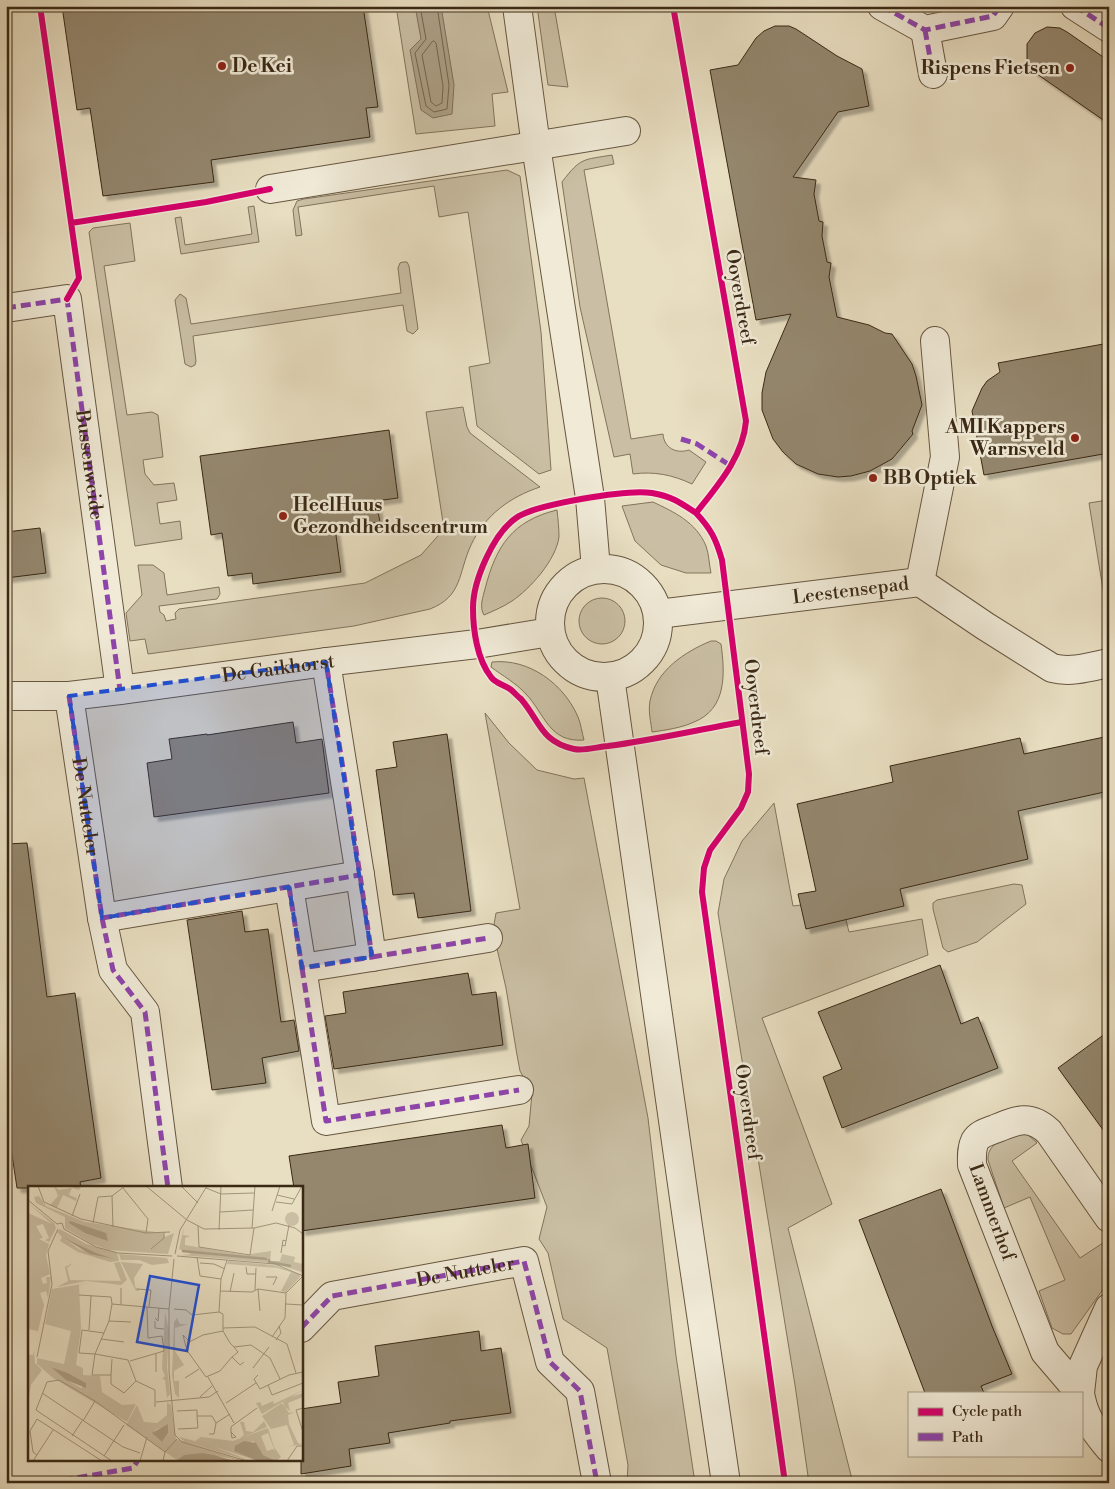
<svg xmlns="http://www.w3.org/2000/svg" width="1115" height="1489" viewBox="0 0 1115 1489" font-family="'Libre Bodoni',serif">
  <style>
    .green { fill: #cabfa4; stroke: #82745c }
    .water { fill: #ada087; stroke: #7f7059 }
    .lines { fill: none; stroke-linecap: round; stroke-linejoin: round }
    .shore { stroke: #74644e; stroke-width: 1 }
    .building { fill: #94876e; stroke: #3a2915; filter: url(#shadow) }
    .minor-casing { stroke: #665640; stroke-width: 30 }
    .minor { stroke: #f0ead7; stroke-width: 28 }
    .quiet { stroke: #8e44ad; stroke-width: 5; stroke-dasharray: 10 5; stroke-linecap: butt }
    .cycleway-casing { stroke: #f0ead7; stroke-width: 9 }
    .cycleway { stroke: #d6006c; stroke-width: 6 }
    .marked { fill: #1d4ed8; fill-opacity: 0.2; stroke: #1d4ed8; stroke-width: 4; stroke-dasharray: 10 6; stroke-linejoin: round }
    .poi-dot { fill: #8f2418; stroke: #f0ead7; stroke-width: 2 }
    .labels { text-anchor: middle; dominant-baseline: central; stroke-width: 5; stroke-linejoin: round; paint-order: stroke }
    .poi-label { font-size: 19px; font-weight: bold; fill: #3a2915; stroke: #f0ead7; text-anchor: start }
    .street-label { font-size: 19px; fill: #3a2915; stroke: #f0ead7 }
    .inset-river { fill: none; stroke: #ada087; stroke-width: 2.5 }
    .inset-road { fill: none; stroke: #a2967c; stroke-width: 1 }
    .view { fill: #1d4ed8; fill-opacity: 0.15; stroke: #1d4ed8; stroke-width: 2.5 }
    .inset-edge { fill: none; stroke: #3a2915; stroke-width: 2.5 }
  </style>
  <defs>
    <filter id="shadow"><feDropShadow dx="4.5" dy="4.5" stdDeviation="1" flood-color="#0004"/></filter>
  </defs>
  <rect width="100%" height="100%" fill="#e8dec1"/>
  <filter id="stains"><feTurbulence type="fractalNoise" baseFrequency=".004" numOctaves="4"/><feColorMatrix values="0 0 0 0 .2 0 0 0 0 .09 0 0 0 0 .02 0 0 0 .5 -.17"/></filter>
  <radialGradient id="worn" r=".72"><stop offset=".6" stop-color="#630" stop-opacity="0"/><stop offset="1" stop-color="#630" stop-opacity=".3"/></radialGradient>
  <path class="green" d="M396,6H487L508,92L492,94L495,126L416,134Z
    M537,6H554L568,87L548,85Z
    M612,155L614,164L584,170L631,439L663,434C664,448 676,454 689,450L706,462L692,484C673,475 654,471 633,474L630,454L614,457L580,307L562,182C581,157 583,160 612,155Z
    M507,170L520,176L541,332L551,470L539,474L477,426L469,367L490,363L468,212L439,217L434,186L298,207L302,235L296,236L293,210L297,201L304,199Z
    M254,206L259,242L181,254L175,218L181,217L185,245L252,234L248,207Z
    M130,223L135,261L104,266L127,415L152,412L158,415L163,457L143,460L145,474L154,485L174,483L177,500L157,503L160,524L180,521L182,539L135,546L89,232L93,228Z
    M403,262H407L409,266L418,329L413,334L407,331L403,305L193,336L196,361L195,365L191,367L185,364L175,300L180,294L186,298L191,324L401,293L398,268L400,263Z
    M463,407L467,427L470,433L540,487C510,497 485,515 471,545C458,573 463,596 430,609L354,626L148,654L145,639L130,641L126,613L142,595L138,565H153L164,573L167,595L219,587L220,594L217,599L159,606L160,612L164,615L166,621L176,619L175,613L179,609L365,583L421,555L444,529L426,412Z
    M1108,500L1109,607L1106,608L1089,503Z
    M653,502C674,512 696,522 706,546C709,554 709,564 711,573H686L661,565L635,541L622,506Z
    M557,510C558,519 559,528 559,537C556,560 530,589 512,601C503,607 493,611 484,615C479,607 483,597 485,589C496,546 512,521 557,510Z
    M579 621a23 23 0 1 1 46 0a23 23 0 1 1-46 0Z
    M711,641H716L721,644C725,673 727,709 694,722C681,728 666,730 652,732C651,722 648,712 650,701C656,671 684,652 711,641Z
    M492,662C529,658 564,684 578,717C581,724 582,733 584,740C549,743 545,714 526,694C516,683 503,676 491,667Z
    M485,713L509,743L537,770L574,779L584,778L648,1118L676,1356L695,1483H627L628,1465L607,1348L563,1319L548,1253L539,1239L547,1207L521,1140L529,1126L532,1093L520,1071L517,1055L506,988L493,931L496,913L520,909Z
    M774,803L793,906L841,900L849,932L922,919L928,955L762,1018L832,1204L788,1228L853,1483H809L795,1385L718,913L724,879L742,841Z
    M1014,884L1022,885L1026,904L977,942L948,952L943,948L933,909V903L937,900Z
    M1014,1134H1027L1037,1143L1012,1161L1080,1258L1106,1241L1109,1245V1281L1071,1334H1063L1052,1328L1039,1291L1065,1280L1030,1197L1004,1208L988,1160C987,1144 1003,1140 1014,1134Z"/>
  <path class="water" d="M415,6H441L454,85L452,114L433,118L421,110L410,50L421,39Z"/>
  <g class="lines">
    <path class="shore" d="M420,6L426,39L415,53L426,106L434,112L447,109L449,85L437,6
      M434,41L436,43L443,86L442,103L436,106L431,102L422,55L432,42Z"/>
  </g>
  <path class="building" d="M62,6H363L378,107L366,108L370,137L211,160L214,182L103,196L90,108L77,110Z
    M775,26H789L796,29L837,56L862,69L869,106L838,112L793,177L816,180L814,194L819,221L823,222L822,236L827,262L831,263L829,277L837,317L869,325L885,333L892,334L912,364L916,376L922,405L912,431L913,434L892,459L870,471L851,476L838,477L818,474L796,464L783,452L773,439L762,410V393L766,372L791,314L756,320L710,70L738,65L756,38L764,31Z
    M1047,27L1060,28L1067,32L1109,61V124L1027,67V44L1035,33Z
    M1109,343V453L984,475L972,411L982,388L987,381L1000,372L998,363Z
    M389,430L398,498L376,501L380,522L335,528L341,572L253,584L252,573L228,576L222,533L211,535L200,456Z
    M40,528L46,573L6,578V532Z
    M293,722L296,743L322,739L329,793L154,817L147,763L172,759L169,739L207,734V735Z
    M447,734L471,911L418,918L414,893L393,895L376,770L397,767L393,742Z
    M1109,736V791L1018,811L1028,859L900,889L904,906L806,929L798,894L816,891L797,804L893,782L890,766L1020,738L1024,754Z
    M27,843L47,997L75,993L101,1178L80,1182L81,1188H17L6,1115V844Z
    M242,911L245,932L268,929L281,1022L294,1020L299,1051L262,1058L266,1083L212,1090L187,920Z
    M940,965L961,1024L978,1017L998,1068L842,1128L823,1077L842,1069L818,1012Z
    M468,973L472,995L496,992L503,1045L334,1069L325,1016L346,1013L343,992Z
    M1109,1031V1138L1058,1068Z
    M502,1125L506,1148L528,1144L535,1198L301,1231V1188H294L289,1156Z
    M941,1189L992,1326L1012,1374L981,1386L984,1393H925L859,1220Z
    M479,1331L481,1351L501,1348L511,1413L450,1421V1423L388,1433L390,1443L349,1449L351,1466L301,1474V1409L341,1403L338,1382L379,1376L375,1346Z"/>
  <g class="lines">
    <defs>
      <g id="minor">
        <path d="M517,6L536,146L590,498L596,569"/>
        <path d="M882,6L925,30L993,16L1000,6"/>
        <path d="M1075,6L1109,28"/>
        <path d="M925,30L933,74"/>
        <path d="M270,189L626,131"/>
        <path d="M6,308L67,299L120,690"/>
        <circle cx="604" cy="623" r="54"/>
        <path d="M920,582L945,457L935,341"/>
        <path id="s1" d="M658,614L920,582L985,626L1052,668C1071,673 1090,667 1109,663"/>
        <path d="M610,677L688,1226L726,1483"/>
        <path id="s2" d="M6,696H69L120,690L326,662L477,644L550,632"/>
        <path d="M69,696L102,918L113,970L145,1012L168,1188"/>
        <path d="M289,887L302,968L372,957L360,875L326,662"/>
        <path d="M102,918L360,875"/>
        <path d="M372,957L488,938"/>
        <path d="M302,968L326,1121L519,1090"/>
        <path id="s3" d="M301,1328L332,1296L524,1261L550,1362L580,1391L597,1483"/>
        <path d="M1080,1393L1045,1352L972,1165C972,1157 971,1149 975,1141C979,1134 987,1132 995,1129C1017,1120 1030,1114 1049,1132L1109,1218"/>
        <path d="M1080,1393L1083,1366L1109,1308"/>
        <path d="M1081,1398C1085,1419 1096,1432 1109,1448"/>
      </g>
    </defs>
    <use href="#minor" class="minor-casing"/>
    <use href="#minor" class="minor"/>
    <g class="quiet">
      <path d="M882,6L925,30L993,16L1000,6"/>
      <path d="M1075,6L1109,28"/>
      <path d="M925,30L933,74"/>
      <path id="s4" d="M6,308L67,299L120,690"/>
      <path d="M681,439L697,444L731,466"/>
      <path id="s5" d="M69,696L102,918L113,970L145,1012L168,1188"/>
      <path d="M289,887L302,968L372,957L360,875L326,662"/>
      <path d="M102,918L360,875"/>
      <path d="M372,957L488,938"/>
      <path d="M302,968L326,1121L519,1090"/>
      <path d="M301,1328L332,1296L524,1261L550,1362L580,1391L597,1483"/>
      <path d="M48,1483L133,1468L138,1460"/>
    </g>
    <defs>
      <path id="cycleway" d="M40,6L79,278L67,299
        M673,6L746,421C743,457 718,485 696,513C711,529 716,539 722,560L749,774L748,792L741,808L710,850L704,868L702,892L785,1483
        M71,223L206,202L270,189
        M696,513C681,503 671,496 652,493C628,489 536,504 516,518C493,534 473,581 473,608C473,630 477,659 491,677C495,683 504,685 510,689C514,692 517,696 521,699C540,721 541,742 574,749C584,751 597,747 608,746C653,740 697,730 742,722"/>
    </defs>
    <use href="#cycleway" class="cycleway-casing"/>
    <use href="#cycleway" class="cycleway"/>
  </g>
  <path class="marked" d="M326,662L372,957L302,968L289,887L102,918L69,696Z"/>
  <g class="poi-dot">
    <circle cx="222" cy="66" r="5"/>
    <circle cx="1070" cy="68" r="5"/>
    <circle cx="1075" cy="438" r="5"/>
    <circle cx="873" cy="478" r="5"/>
    <circle cx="283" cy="516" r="5"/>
  </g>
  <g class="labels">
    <g class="poi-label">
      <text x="232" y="66">De Kei</text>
      <text x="1060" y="68" text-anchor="end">Rispens Fietsen</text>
      <text x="1065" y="427" text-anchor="end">AMI Kappers<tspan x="1065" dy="22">Warnsveld</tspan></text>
      <text x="883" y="478">BB Optiek</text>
      <text x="293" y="505">HeelHuus<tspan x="293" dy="22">Gezondheidscentrum</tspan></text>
    </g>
    <g class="street-label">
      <text transform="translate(740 297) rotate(80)">Ooyerdreef</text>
      <text stroke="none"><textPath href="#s4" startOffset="229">Bussenweide</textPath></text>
      <text stroke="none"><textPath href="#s1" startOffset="194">Leestensepad</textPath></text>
      <text stroke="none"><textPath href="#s2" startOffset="274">De Gaikhorst</textPath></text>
      <text transform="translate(756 707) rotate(83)">Ooyerdreef</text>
      <text stroke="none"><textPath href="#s5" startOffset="112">De Nutteler</textPath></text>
      <text transform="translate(748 1112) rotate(82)">Ooyerdreef</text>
      <text transform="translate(992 1212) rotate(70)">Lammerhof</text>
      <text stroke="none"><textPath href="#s3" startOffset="180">De Nutteler</textPath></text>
    </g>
  </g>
  <g transform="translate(28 1186)">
    <rect width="275" height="275" fill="#e8dec1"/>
    <path d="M26,0L31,4L53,0L51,4L44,2L41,9L49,12L48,15L35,9L29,22L22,19L30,10ZM11,10L18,20L57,36L135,47L137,51L146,47L140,68L81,64L64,58L37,42V31L8,17L6,11ZM0,17L26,37L28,42L21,56L17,54L21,52L15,38L8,40L15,52L11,53L21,58L18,69L22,88L13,92L15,98L19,97L18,91H23L20,112L18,105L12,107L16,119L10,145L0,143V27L24,38ZM257 33a7 7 0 1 1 14 0a7 7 0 1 1-14 0ZM156,41L155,49L162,50L157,52V59L217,69L243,65L242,75H252L254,68L267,71L266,76L275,78L274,86L245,77L153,69L163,68L151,63ZM32,43L58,58L89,67L91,75L82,76L50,66L32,55L34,51L29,46ZM34,51L58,64L83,73L51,63ZM91,68L139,72L141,77L124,79L111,74H93ZM200,75L246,79L271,88L272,91L258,106L253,105L263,86L249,82L199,78ZM92,76L99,94L93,99L58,95L29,101L40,95L37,81L45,77L39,82L42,94L93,95L86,77ZM93,76L115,78L106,92L107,101L112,104L108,105ZM60,97L51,99L53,143L48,179L55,182V189L72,190L74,206L94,219L108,218L99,236L25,192L9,178V172L36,178L43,145L17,138L24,103ZM23,181L40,187L58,197L53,202L44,197ZM137,126L141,145L139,180L142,208L139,212L137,194L134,193L137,190L134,183ZM149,132L152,138H160L147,142V165L156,179L146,185V195H151V212L147,208L144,189L146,136ZM6,164L7,177L14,184L3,199L0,216V168L5,169ZM221,204L228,217L232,216L234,220L245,215L246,218L275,204L263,211L275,207V211L260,217L262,225L257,221L261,227L267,226L260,229L261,238L270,257L275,258L259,261L266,259L259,239L243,243L234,230L254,217L257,221L255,216L261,212L234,228ZM139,216L143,219L148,253L215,275L175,267L149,274L98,239L109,219L116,236L129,237L139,229ZM138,240L140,247L134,256L127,250V244ZM236,235L239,241L211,253L216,249L212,236H216L218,245L225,246ZM240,242L246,261L253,271L247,265L240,247L233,250L239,265L245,263L253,271L248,275L235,269L225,255L205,264L230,275L184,260L223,275L157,256L151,251L167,255L173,251L205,255Z" fill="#cabfa4" fill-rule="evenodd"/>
    <path d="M42,35L78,47L80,55L57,47L41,37ZM34,51L68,67L86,73L62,68ZM23,181L40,187L58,197V202L38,194ZM140,238V247L134,256L124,247ZM216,255L228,257L235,269L248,275H230L206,265L207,260ZM175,267L186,269L206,275H148L156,269Z" fill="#ada087"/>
    <path class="inset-river" d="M154,65L239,73M241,73V76L263,80"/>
    <path class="inset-road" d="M10,0L16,16L53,33L118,47L142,46M118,0L159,34L176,43L226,42L248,37L267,42L275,48M153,0L170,17M95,2L120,33L118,47M178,2L193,8L226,7M249,9L266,13M0,14L29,38L34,37L36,43L68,61L90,67L144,70M248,16L264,18L274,0M244,25L252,0M192,26L225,24M44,30L52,8M65,37L70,11L84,10M170,40L171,61L222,69L226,42M85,41L84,10L97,0M224,42L227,0M191,44L193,0M258,55L261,39M123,63L136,52V46M253,67L255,54L258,55L257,60L254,59M147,68L152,44L179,0M149,70L247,78L275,90M169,71L172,90L193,93M146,73L141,123V186L147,249L154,256L219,275M172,77L186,78L197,83M218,81L219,88H228M238,91H249L245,99M109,103L123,104L121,121M230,103L258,107M227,104L228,82M192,105L224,106L230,103L232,125M202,106L206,87M51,109L83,111L84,118M93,118V102M258,118L275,119M146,123L158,124L164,129L191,126L195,128V145L202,157L206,161L223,159L242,172L252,193M191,126L193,93L199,74M127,132L130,135L131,122M81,135L103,136M127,135V142L136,143M195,142L227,141L259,158L268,187M61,144L63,110M195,145L175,149L161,156L158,163L178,191L192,185L204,171M76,147L54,144L51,167L67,168L64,189H83L84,173M244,151L257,132L258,107L275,90M73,153L96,156M248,154L253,147L251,140M158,161L155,149L162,156M206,161L210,166L204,171L212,179L216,176M128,168V186M9,171L24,98L20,65L30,43M102,175L136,165L134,150L120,152L119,121M225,182L241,161M83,189V198L96,207L108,195M230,189L226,193L232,203L261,189L275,186M180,191L206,237M157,192L171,183M240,199L244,209L275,197M14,207L95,261L112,267M172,211L184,200M128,216L181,211L190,205M198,217L228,197M127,221V204L108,195L100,174L67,168L81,135L84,118L141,123M275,222L268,224L275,246M149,225L169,224V230H184L188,237L202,228M55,235L67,215M150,243L170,242L169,230M203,246L208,251L204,252L203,246V241L204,240L229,222M181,248H186L188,237M44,250L54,235M9,269L5,266L2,245L9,233L74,275M76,270L96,239M5,275L25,244M84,275L8,224L19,196L31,194L67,215L137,266M112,275L119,251M135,275L137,266L149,253M259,275L269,260H275"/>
    <path class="view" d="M122,90L171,99L159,165L109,156Z"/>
    <rect width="275" height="275" class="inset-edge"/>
  </g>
  <rect width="1115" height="1489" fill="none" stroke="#e8dec1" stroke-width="25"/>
  <rect x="8" y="8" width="1100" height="1474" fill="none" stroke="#3a2915" stroke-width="2.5"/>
  <rect x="12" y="12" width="1090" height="1464" fill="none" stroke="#3a2915"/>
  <rect x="908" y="1392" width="175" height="65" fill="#f0ead7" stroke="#a79d89"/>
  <rect x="918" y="1408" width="25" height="8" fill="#d6006c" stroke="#a79d89"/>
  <text x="952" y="1416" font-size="15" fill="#3a2915">Cycle path</text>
  <rect x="918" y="1433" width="25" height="8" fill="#8e44ad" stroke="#a79d89"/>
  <text x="952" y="1442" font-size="15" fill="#3a2915">Path</text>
  <rect width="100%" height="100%" filter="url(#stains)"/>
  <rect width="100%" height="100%" fill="url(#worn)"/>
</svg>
